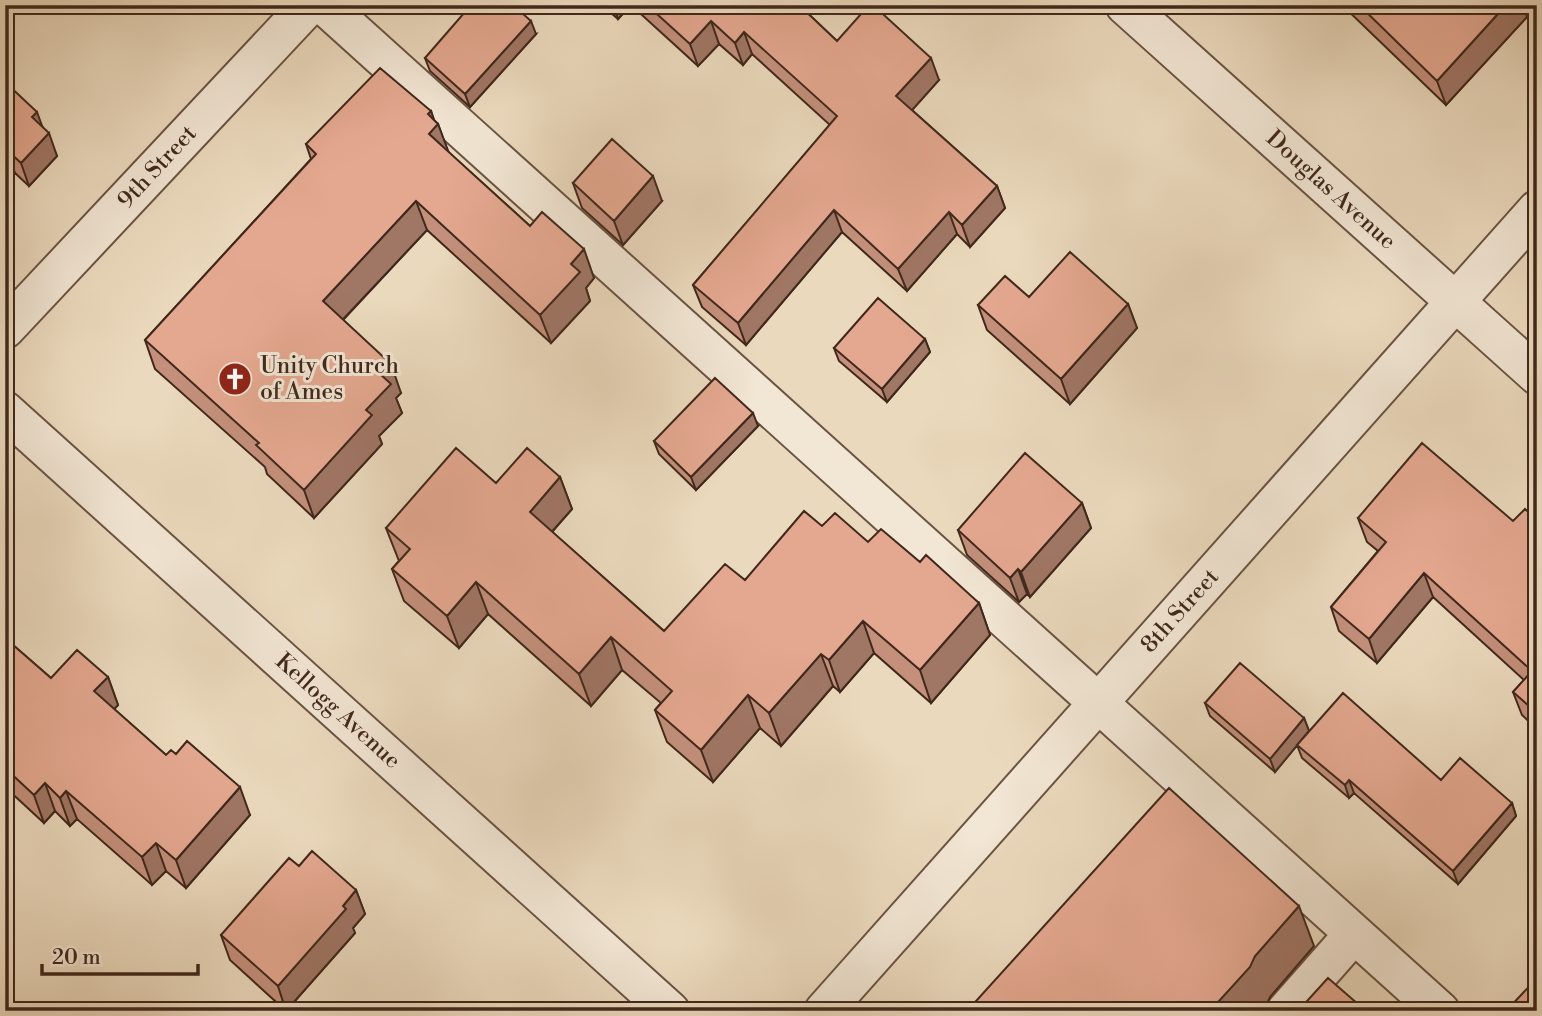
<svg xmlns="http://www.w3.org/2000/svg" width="1542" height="1016" viewBox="0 0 1542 1016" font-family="'Libre Bodoni',serif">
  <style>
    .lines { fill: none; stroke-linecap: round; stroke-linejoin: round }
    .minor-casing { stroke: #6b5444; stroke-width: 42 }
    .minor { stroke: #f2e6d4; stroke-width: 38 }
    .wall { fill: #c4907c; stroke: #40281c; stroke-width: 2 }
    .shaded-wall { fill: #a07665; stroke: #40281c; stroke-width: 2 }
    .building { fill: #e4a890; stroke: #40281c; stroke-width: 2 }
    .labels { text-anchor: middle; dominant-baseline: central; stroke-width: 6; stroke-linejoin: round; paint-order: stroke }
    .street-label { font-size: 23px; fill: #40281c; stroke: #f2e6d4 }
    .poi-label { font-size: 23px; fill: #40281c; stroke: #f2e6d4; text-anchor: start }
  </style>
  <rect width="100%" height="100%" fill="#ebd9bd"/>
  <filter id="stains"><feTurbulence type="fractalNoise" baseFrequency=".00286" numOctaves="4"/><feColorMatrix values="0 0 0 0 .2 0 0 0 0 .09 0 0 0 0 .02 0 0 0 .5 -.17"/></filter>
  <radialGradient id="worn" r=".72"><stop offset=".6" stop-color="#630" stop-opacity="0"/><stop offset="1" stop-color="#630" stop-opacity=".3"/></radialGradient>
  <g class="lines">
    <defs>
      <path id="minor" d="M324,5L1440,1011
        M1125,5L1537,375
        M5,329L309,5
        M5,411L670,1011
        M824,1011L1537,210
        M1286,1011L1353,935"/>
    </defs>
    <use href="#minor" class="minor-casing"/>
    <use href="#minor" class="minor"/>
  </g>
  <path class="wall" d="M602,5H631L618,19Z
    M631,5H799L837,41L939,80L912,110L997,186L1005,208L970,247L957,234L907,291L842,232L746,345L702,307L693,285L830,125L752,54L743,65L719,44L698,66Z
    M1342,5H1523L1527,17L1446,105Z
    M536,34L470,107L430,71L425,58Z
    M5,82L42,126L57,156L29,186L15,173L5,184Z
    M431,111L434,120L438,124L448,152L530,226L594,278L586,288L590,301L551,343L427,230L343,320L401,393L396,398L402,413L379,436L382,444L314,518L267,474L265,467L155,369L145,340L311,159L306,144Z
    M573,183L662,201L623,245L582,208Z
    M1029,297L1128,304L1137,328L1070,404L987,330L978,305Z
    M925,339L930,352L887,402L839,361L834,348Z
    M758,426L696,490L659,454L654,441Z
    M560,477L572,509L552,532L664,631L745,580L822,526L868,542L920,562L979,603L990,635L931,703L874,653L840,692L833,686L781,746L760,728L713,782L667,742L655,710L661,703L622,670L591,706L488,614L459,648L404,601L392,569L399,561L386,528L496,483Z
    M1082,503L1091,528L1030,597L1027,594L1019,602L967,555L958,530Z
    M1358,518L1513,521L1537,520V729L1522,715L1513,692L1524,680L1433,597L1377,663L1339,631L1331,607L1378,551L1367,542Z
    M5,638L51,678L108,677L118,705L114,709L166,755L250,815L186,888L166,871L152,885L77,819L70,826L55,811L44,823L5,787Z
    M1205,703L1304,718L1309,731L1441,780L1512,803L1516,816L1458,884L1354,793L1349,798L1302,758L1297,745L1275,772L1210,716Z
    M299,866L356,890L365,914L353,928L355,933L286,1011L230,960L221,935Z"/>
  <path class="shaded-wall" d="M613,5H631L618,19Z
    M1506,5H1523L1527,17L1446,105L1437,81Z
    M531,21L536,34L470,107L465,94Z
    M711,21L719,44L698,66L690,44Z
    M744,32L752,54L743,65L735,43Z
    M5,38L9,49L5,52Z
    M931,58L939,80L905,118L896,96Z
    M431,111L436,126L438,124L449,153L429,134L428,114Z
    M37,112L45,134L32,117Z
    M49,133L57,156L29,186L21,163Z
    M7,150L15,173L5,184V152Z
    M653,176L662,201L623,245L614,221Z
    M997,186L1005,208L970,247L962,225Z
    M416,201L427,230L333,330L323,301Z
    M834,210L842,232L746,345L738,323Z
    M949,212L957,234L907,291L898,269Z
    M584,249L594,278L586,288L590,301L551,343L540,315L571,264Z
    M1128,304L1137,328L1070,404L1061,379Z
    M925,339L930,352L887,402L882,389Z
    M391,364L401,393L396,398L402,413L379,436L382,444L314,518L304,490L366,410L380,374Z
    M753,413L758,426L696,490L691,477Z
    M560,477L572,509L541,544L530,512Z
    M1082,503L1091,528L1030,597L1021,572Z
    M1018,569L1027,594L1019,602L1010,578Z
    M1424,573L1433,597L1377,663L1369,639Z
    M476,582L488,614L459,648L447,616Z
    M979,603L990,635L931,703L920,670Z
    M863,621L874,653L840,692L829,660Z
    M611,637L622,670L591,706L579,674Z
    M821,654L833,686L781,746L769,713Z
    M108,677L118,705L105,719L94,691Z
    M748,695L760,728L713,782L701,750Z
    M1304,718L1309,731L1275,772L1270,759Z
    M1349,780L1354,793L1349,798L1345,785Z
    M45,783L55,811L44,823L34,795Z
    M240,787L250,815L186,888L176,860Z
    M66,791L77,819L70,826L60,798Z
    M1512,803L1516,816L1458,884L1453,871Z
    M156,843L166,871L152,885L142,857Z
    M356,890L365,914L353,928L355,933L286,1011L278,986Z
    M1299,906L1314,946L1270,997L1265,1008L1262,1011H1210L1255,956Z"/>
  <path class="building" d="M471,5H513L531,21L465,94L425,58Z
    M647,5H799L837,41L869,5H873L931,58L896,96L997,186L962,225L949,212L898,269L834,210L738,323L693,285L837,116L744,32L735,43L711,21L690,44Z
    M1359,5H1506L1437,81Z
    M380,68L431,111L428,114L438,124L429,134L530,226L542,212L584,249L571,264L580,272L540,315L416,201L323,301L391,364L380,374L391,384L366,410L372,415L304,490L256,445L259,443L145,340L316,154L306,144Z
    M5,82L37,112L32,117L49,133L21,163L7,150L5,152Z
    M612,139L653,176L614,221L573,183Z
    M1070,252L1128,304L1061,379L978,305L1005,276L1029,297Z
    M878,298L925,339L882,389L834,348Z
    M715,378L753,413L691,477L654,441Z
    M1422,443L1513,521L1525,509L1537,520V713L1513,692L1532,671L1424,573L1369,639L1331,607L1386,542L1358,518Z
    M456,448L496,483L527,448L560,477L530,512L664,631L725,564L745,580L804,511L822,526L835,513L868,542L881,529L920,562L926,555L979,603L920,670L863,621L829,660L821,654L769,713L748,695L701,750L655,710L672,691L611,637L579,674L476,582L447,616L392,569L410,549L386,528Z
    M1025,453L1082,503L1021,572L1018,569L1010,578L958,530Z
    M5,638L51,678L77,650L108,677L94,691L166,755L171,750L176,754L187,741L240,787L176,860L156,843L142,857L66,791L60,798L45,783L34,795L5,768Z
    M1240,663L1304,718L1270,759L1205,703Z
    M1343,693L1441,780L1460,758L1512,803L1453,871L1349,780L1345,785L1297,745Z
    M1169,788L1299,906L1255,956L1250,967L1210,1011H967Z
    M312,851L356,890L343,906L346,909L278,986L221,935L289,858L299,866Z
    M1328,978L1366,1011H1298Z
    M1537,978V1011H1506Z"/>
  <defs>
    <symbol id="church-disc" viewBox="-11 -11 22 22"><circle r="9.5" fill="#8f2418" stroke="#f2e6d4"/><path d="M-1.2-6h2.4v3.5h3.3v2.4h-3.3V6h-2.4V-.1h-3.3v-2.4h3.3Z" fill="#fff"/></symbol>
  </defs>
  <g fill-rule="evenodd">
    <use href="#church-disc" x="216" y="360" width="38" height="38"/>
  </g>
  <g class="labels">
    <g class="street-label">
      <text transform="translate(157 167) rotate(-47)">9th Street</text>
      <text transform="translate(1331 190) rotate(42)">Douglas Avenue</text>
      <text transform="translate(1180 611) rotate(-48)">8th Street</text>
      <text transform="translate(338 711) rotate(42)">Kellogg Avenue</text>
    </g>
    <g class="poi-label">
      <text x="260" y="366">Unity Church<tspan x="260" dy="26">of Ames</tspan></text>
    </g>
  </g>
  <rect width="1542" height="1016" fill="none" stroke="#ebd9bd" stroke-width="28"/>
  <rect x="7" y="7" width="1528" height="1002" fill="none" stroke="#40281c" stroke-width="3.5"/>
  <rect x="14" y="14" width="1514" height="988" fill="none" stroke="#40281c" stroke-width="2"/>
  <path d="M42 964v10h156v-10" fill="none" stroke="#40281c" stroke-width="3.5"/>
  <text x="52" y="964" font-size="21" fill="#40281c" stroke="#f2e6d4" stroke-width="5" paint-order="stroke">20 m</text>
  <rect width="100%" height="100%" filter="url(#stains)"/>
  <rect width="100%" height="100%" fill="url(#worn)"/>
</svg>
